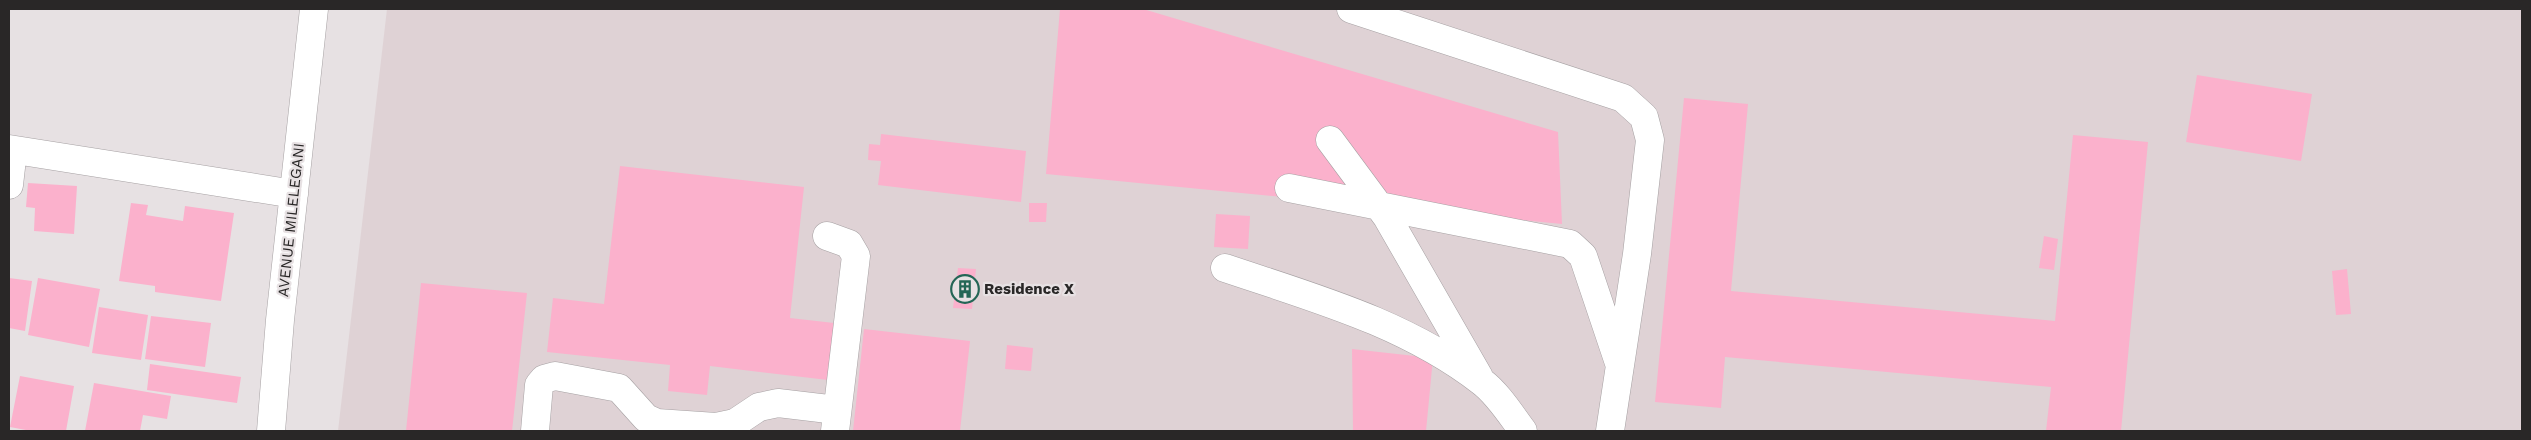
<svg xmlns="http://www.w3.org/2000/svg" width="2531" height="440" viewBox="0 0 2531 440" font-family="'Work Sans',sans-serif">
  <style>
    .built { fill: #dfd2d5 }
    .building { fill: #fbb1cc }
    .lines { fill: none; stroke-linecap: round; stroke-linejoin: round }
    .minor-casing { stroke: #a6a1a3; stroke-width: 29 }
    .minor { stroke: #fff; stroke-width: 28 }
    .labels { text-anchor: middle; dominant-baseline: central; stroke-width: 4.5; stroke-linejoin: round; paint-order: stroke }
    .street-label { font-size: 15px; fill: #292727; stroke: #e7e1e3 }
    .poi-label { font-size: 15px; font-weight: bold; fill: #292727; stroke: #e7e1e3; text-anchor: start }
  </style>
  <rect width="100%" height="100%" fill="#e7e1e3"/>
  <path class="built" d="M387,9H2522V431H338Z"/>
  <path class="building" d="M1060,9H1143L1558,132L1562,224L1046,174Z
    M2197,75L2312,94L2301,161L2186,142Z
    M1684,98L1748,104L1731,291L2055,321L2073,135L2148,142L2121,431H2046L2051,387L1725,357L1721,408L1655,402Z
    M881,134L1026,151L1021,202L878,185L881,161L868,160L869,144L880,145Z
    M620,166L804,187L790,318L834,323L828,380L710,366L707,395L668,391L670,365L547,352L553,298L604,304Z
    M28,183L77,186L74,234L34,231L35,208L26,207Z
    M131,203L148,205L146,215L183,221L185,206L234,213L221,301L155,292V286L119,281Z
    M1029,203H1047L1046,222H1029Z
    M1216,214L1250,216L1248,249L1214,247Z
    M2044,236L2058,239L2054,270L2039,268Z
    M958,268L976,269L972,309L953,308Z
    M2347,269L2351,314L2336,315L2332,271Z
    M9,278L32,281L25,331L9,328Z
    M38,278L100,289L89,347L28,335Z
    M421,283L527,293L512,431H406Z
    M99,307L148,315L141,360L92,353Z
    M151,316L211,323L205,367L145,359Z
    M864,329L970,341L960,431H853Z
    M1007,345L1033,348L1031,371L1005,369Z
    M1352,349L1433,358L1426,431H1353Z
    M150,364L241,377L237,403L147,390Z
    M20,376L74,386L66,431H31L10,427Z
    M94,383L171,396L167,419L143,415L140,431H85Z"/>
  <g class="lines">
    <defs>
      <path id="minor" d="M1351,9L1623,98L1644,117L1650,140L1637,254L1610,431
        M1330,140L1387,217L1479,377
        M9,149L294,194
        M9,185L13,150
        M1289,188L1570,244L1583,256L1619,363
        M827,236L849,244L856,256L835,431
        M1225,268C1314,298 1406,323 1482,382C1498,394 1511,415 1523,431
        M271,431L280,320L314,9
        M535,431L539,385L544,379L555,376L619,388L646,418L657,423L716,427L735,423L759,407L778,403L837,410"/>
    </defs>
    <use href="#minor" class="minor-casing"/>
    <use href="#minor" class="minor"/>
  </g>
  <defs>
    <symbol id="building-ring" viewBox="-11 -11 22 22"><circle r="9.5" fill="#e7e1e3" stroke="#246656" stroke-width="1.5"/><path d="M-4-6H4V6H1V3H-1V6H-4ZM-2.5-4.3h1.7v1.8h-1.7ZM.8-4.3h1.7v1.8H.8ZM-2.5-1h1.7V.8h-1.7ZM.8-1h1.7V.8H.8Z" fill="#246656"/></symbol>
  </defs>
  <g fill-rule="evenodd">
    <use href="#building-ring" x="949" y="273" width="32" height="32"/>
  </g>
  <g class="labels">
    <g class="street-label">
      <text transform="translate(291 220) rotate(-84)">AVENUE MILELEGANI</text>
    </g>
    <g class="poi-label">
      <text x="984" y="289">Residence X</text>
    </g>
  </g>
  <rect width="2531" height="440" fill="none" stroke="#292727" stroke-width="20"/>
</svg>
